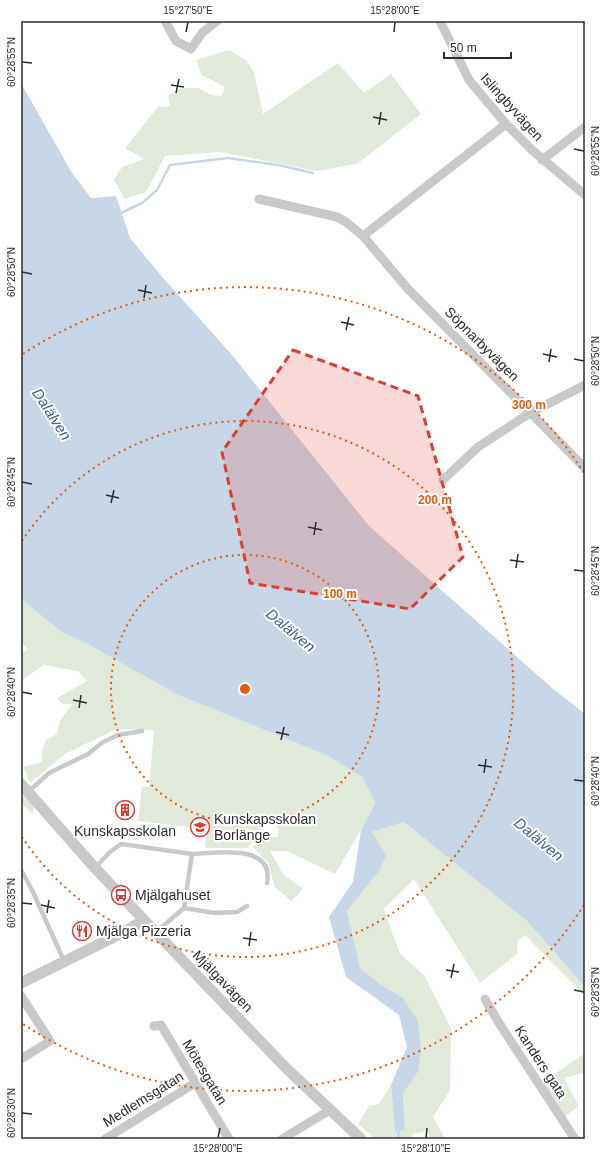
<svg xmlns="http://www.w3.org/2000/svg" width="606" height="1160" viewBox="0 0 606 1160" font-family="Helvetica,sans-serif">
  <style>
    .green { fill: #e0e9da }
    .water { fill: #c7d7e8 }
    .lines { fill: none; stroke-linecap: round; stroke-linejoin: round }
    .stream { stroke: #c7d7e8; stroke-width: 2.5 }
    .service { stroke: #c9c9c9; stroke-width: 4.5 }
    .minor { stroke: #c9c9c9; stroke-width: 9 }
    .tertiary { stroke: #c9c9c9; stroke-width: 11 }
    .marked { fill: #da3f36; fill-opacity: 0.2; stroke: #da3f36; stroke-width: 3; stroke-dasharray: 8 5; stroke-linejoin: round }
    .ticks { fill: none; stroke: #2c2c2c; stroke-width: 1.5 }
    .ring { fill: none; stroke: #e8590c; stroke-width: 2; stroke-dasharray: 2 4 }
    .labels { text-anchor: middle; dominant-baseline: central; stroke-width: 4; stroke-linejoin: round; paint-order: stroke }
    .street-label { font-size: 14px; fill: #2c2c2c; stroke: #fff }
    .poi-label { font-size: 14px; fill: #2c2c2c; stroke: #fff; text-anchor: start }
    .water-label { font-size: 15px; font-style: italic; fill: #3f6389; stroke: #fff }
    .centre { fill: #e8590c; stroke: #fff; stroke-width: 2 }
    .ring-label { font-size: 12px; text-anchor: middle; font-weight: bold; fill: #e8590c; stroke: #fff; stroke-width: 4; stroke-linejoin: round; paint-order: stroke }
    .neatline { fill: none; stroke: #2c2c2c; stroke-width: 1.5 }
    .ticks-label { font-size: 10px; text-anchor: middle; fill: #2c2c2c }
  </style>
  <rect width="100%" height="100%" fill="#fff"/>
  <path class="green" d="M229,50L246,60L254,72L263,114L338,63L364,93L391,74L421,114L357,164L316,171L221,152L165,156L146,192L125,199L114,180L122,167L144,159L125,148L158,107L170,106L168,96L182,88H198L211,95L222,96L225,87L202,75L196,60Z
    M21,599L63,633L86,643L178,695L326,755L362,777L375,803L361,830L335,874L287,851H270L284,875L303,889L291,901L274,886L269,864L253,847L265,838L278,837L279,829L267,815L264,828L247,848H205L207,829L138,821L142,787H149L154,730L116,729L65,754L30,783L23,767L42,762V751L46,740L57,734L60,720L73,704H62L57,698L87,681L78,671L44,665L22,680L21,654L27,649L21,641Z
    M21,794L34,806L33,814L21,803Z
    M404,822L527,921L585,987V996L525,935L517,942V954L480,983L414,879L384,909L400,954L424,975L451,1028L450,1090L433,1117L445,1139H432L426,1131L413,1134L411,1139H376L358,1124L369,1106L379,1104L391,1085L395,1132L405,1130L403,1093L418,1072L402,997L380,984L360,968L347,911L380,870L372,832Z
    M585,1053V1073L564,1078L579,1106L565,1116L543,1082Z"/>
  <path class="water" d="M21,83L72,173L91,198L116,196L130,238L164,279L232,355L369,526L552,688L585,714V987L527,921L404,822L372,832L386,855L380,870L347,911L360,968L380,984L402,997L418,1020L421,1051L418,1072L403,1093L405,1130L395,1132L391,1085L407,1047L399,1015L346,977L329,917L353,882L361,830L375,803L362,777L326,755L178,695L86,643L63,633L21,599Z"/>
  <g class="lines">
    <path class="stream" d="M119,214L142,203L157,190L170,165L228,158L278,165L313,173
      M398,1139L399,1128"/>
    <path class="service" d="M29,791L49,773L88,754L103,742L118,735L142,731
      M192,854C216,853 275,843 267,883
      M95,868L110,852L121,844L192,854L184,908
      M21,870L32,890L64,961
      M156,932L184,908L215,913L237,912L247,906"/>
    <path class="minor" d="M165,21L176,41L191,49L202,33L217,21
      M440,21L469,80L506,124L532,150L585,195
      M506,124L363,236L408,289L585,468
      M542,160L585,127
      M259,199L337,217L346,222L363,236
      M443,480L478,447L530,413L585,385
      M21,996L50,1041L21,1059
      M485,999L499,1023L575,1139
      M154,1026L161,1025L229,1139
      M105,1139L195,1083
      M282,1139L330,1110"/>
    <path class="tertiary" d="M21,784L95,868L144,920L286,1068L361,1139
      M21,983L126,931L144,920"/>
  </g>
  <path class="marked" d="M293,350L418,396L463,557L410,609L250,583L222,452Z"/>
  <path class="ticks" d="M186,32L188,22M394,32L395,22M22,62L32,63M171,85L184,87M176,93L179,79M373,117L387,120M379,125L381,112M574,149L584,151M22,272L32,274M138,290L152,293M144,298L146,285M341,322L354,325M346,330L349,317M543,354L557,357M574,359L584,361M549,362L551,349M22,482L32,484M106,495L119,498M111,503L114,490M308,527L322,530M314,535L316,522M510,560L524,562M516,568L518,554M574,570L584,571M22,692L32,694M73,700L87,703M79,708L81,695M276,732L289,735M281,740L284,727M478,765L492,767M484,773L486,759M574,780L584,781M22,903L32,904M41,905L55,908M47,913L49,900M243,938L257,940M249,946L251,932M446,970L459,972M451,978L454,964M574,990L584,992M22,1113L32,1114M218,1138L220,1128M426,1138L427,1128"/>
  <g class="ring">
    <circle cx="245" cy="689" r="134"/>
    <path d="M22 541A268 268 0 1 1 22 837"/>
    <path d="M584 905A402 402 0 0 1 23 1024M23 354A402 402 0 0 1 584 473"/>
  </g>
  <defs>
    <symbol id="building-ring" viewBox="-11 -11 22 22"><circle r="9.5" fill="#fff" stroke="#da3f36" stroke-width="1.5"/><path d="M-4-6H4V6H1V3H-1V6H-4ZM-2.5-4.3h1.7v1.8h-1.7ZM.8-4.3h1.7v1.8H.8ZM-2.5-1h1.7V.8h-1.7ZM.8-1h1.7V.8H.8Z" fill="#da3f36"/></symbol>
    <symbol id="school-ring" viewBox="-11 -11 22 22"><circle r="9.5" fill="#fff" stroke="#da3f36" stroke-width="1.5"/><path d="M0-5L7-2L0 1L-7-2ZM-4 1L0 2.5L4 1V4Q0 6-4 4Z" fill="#da3f36"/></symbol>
    <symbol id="bus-ring" viewBox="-11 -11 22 22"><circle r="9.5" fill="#fff" stroke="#da3f36" stroke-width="1.5"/><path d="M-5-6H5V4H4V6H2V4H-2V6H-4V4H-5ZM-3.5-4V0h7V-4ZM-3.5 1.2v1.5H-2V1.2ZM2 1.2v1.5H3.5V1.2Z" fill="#da3f36"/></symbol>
    <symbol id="restaurant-ring" viewBox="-11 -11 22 22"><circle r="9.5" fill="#fff" stroke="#da3f36" stroke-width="1.5"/><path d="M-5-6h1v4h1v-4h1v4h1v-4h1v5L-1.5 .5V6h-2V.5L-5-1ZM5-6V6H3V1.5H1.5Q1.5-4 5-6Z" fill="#da3f36"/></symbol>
  </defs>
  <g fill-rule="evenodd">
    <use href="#building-ring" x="114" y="799" width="22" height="22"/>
    <use href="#school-ring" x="189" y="816" width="22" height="22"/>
    <use href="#bus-ring" x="110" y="884" width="22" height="22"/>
    <use href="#restaurant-ring" x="71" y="920" width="22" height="22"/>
  </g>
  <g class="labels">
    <g class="street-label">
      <text transform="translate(512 107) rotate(48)">Islingbyvägen</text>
      <text transform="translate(482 344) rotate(45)">Söpnarbyvägen</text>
      <text transform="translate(223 981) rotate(46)">Mjälgavägen</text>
      <text transform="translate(541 1062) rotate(57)">Kanders gata</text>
      <text transform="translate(205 1072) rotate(59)">Mötesgatan</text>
      <text transform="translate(143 1099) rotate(-32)">Medlemsgatan</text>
    </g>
    <g class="poi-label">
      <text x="214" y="819">Kunskapsskolan<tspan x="214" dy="16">Borlänge</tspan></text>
      <text x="125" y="831" text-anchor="middle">Kunskapsskolan</text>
      <text x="135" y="895">Mjälgahuset</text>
      <text x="96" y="931">Mjälga Pizzeria</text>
    </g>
    <g class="water-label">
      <text transform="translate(52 414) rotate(57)">Dalälven</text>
      <text transform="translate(291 630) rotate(40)">Dalälven</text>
      <text transform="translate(539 839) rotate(40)">Dalälven</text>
    </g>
  </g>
  <circle cx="245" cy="689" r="6" class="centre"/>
  <g class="ring-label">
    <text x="529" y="409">300 m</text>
    <text x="435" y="504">200 m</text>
    <text x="340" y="598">100 m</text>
  </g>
  <rect width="606" height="1160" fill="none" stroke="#ffffff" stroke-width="44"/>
  <path d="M444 52v6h67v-6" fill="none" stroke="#2c2c2c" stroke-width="2"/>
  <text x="450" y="52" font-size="12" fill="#2c2c2c" stroke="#ffffff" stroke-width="3" paint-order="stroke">50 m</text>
  <rect x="22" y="22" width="562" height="1116" class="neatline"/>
  <g class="ticks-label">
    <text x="188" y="14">15°27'50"E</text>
    <text x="395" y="14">15°28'00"E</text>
    <text transform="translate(11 62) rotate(-90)" y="4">60°28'55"N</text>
    <text transform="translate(595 151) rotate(-90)" y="4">60°28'55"N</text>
    <text transform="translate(11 272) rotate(-90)" y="4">60°28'50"N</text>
    <text transform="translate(595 361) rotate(-90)" y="4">60°28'50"N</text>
    <text transform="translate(11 482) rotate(-90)" y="4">60°28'45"N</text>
    <text transform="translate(595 571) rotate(-90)" y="4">60°28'45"N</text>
    <text transform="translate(11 692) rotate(-90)" y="4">60°28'40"N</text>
    <text transform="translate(595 781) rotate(-90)" y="4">60°28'40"N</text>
    <text transform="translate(11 903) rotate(-90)" y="4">60°28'35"N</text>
    <text transform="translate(595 992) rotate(-90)" y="4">60°28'35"N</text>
    <text transform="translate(11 1113) rotate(-90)" y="4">60°28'30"N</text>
    <text x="218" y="1152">15°28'00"E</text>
    <text x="426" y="1152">15°28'10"E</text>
  </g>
</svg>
